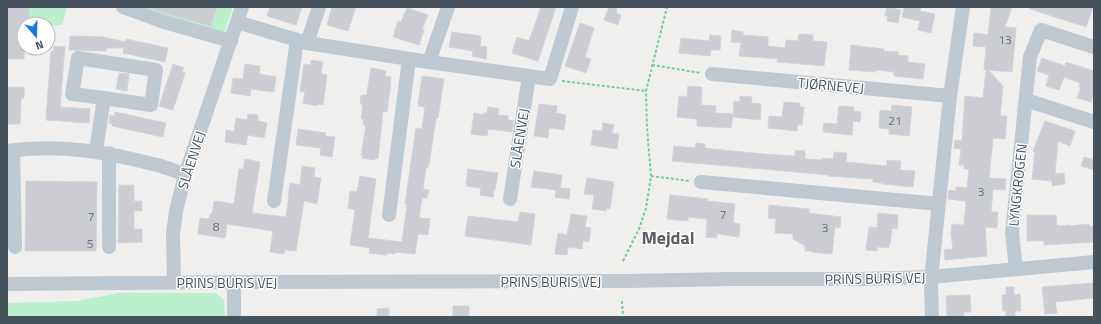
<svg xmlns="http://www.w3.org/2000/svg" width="1101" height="324" viewBox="0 0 1101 324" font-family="'Titillium Web',sans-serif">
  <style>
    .green { fill: #bbf0cd }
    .building { fill: #cbcdd3; stroke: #d2d4da }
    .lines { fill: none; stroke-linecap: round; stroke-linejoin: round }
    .path { stroke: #72ce9d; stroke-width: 2; stroke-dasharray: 3 2; stroke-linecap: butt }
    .minor { stroke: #bec9d1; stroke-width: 14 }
    .labels { text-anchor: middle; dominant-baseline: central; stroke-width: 3; stroke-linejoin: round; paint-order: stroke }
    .number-label { font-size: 12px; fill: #67717a }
    .street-label { font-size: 14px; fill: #46525c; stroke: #fff }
    .district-label { font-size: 18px; font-weight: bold; fill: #5a5f63; stroke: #fff }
  </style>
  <rect width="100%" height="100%" fill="#f1eeee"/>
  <path class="green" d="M7,7H67L62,25L48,26V24H24Z
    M138,7H233L224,33Z
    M119,293H216L224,300L225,317H7V303L77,301Z"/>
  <path class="building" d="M7,7H29V24H24V59H7Z
    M148,7H217L211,26L167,14Z
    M270,7H302L296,25L267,16Z
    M332,7H356L348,31L327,25Z
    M541,7H556L538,61L512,53L517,37L529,41Z
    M609,7H617L616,13L621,15L618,25L604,20Z
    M887,7L901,10L898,23L887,21L888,16H885Z
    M904,7H921L920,11L935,14L931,33L918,30L920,21L902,17Z
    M991,7H1012L1005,27L1016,28L1012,72L988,70L1003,86L1000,116H1007L1005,139L993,138L989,178L1006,179L1005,190L993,189L991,212H998L997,228L985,227L987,256L945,260L944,250L953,249L951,233L952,224L964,225L966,201L948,199L949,190L956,191V187L967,188L969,169H964V165H959L961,149L954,148L955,140L962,141L965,96L983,98L986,70L984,69L986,47L973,46L974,33L988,35Z
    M1031,7H1093L1086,27L1030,9Z
    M407,8L428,15L422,30H424L419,45L393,37L398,21L401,22Z
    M580,23L594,28L585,57L591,59L586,73L565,66Z
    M732,30L743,32V35L768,37V46L785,48L786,40L798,41L799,34L813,35V41L827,42L824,66L777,62L778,59L739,56L741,43L731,42Z
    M452,32L481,36L480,46L487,47L486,50H487L486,59L472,56L473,51L449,47Z
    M710,35L721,36L720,50H711L710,56L679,53L681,38L709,41Z
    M70,36L104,37L125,42L126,39L168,48L165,62L123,53L124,48H106V51L69,50Z
    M851,45L884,49L883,51L898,52V55L908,56V62L925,64L923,79L894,76V72L876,70V72L849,70Z
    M54,46L65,47L60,107L90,109L89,123L46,120L51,51H53Z
    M1042,58L1065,66L1066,62L1094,71V92L1091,102L1077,98L1081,87H1079L1080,83L1064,77L1059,90L1046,86L1049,75L1037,71Z
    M311,60L323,62L321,74L327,75L323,105L318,104L317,106L303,103L305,92L300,91L304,64L311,65Z
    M173,64L184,68L182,72L185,73L173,110L159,106Z
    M245,64L260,66L259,74L276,77L274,92L251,89L250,96L231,93L233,78L243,79Z
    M371,68L386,71L385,76L391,77L390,81H391L387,112L383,111L378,159L375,158V160L362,158L363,156H361L366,125H363L364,119H361L363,104H360L361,95H366L367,93Z
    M119,73L129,74L127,91L116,89Z
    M422,76L444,79L438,118L436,119L429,164H428V168L426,167L423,189L429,190L427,198H422L419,218L430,219L428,235L418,234L415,254L395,252V254L387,253V255L369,253L370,248L350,245L355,210L348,208L350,191L357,192L360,176L376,179L368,238L402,242L407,205L405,204L416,128L422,129L425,107L418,106Z
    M688,86L702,87L701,105L716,106L715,113L733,114L731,128L697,126V119L677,117L679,96L687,97Z
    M7,87H24V98H21L20,124H7Z
    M740,96L752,97L751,103L761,104L760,120L733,117L734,101L740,102Z
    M784,102L800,103L799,107H804L802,125L798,124L797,131L768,128L769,116L782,117Z
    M539,104L557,106L556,113L566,115L564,130L549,128L548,138L534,136Z
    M892,105L912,107L909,136L889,134V129L879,128L880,110L891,111Z
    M839,106L854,107V111L861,112L860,122L853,121L852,135L823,132L824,123L837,124Z
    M488,107L499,109L498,115L508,116V120L514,121L512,132L488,129L487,136L471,134L474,113L484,115V113H487Z
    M115,112L166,123L163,137L112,126V124L109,123L110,115L114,116Z
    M248,114L258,115V121L267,123L264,138L248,135L246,145L225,142L226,130L234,132L236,118L247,120Z
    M1045,121L1075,131L1070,146L1058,141L1055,174L1064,173L1065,184L1052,186V181L1032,179L1035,151H1033Z
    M603,123L614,125L612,133L619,134L617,149L591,145L593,130L602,131Z
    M298,129L326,133L325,136L335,137L332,157L320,155L321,148L296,145Z
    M696,143L705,144V148L712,149L764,154L795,156V150L805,151V159L822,160V158L833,159L834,152L847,153L846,162L887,166V160L901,161L900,170L915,171L913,187L882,184V183L873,182V179L828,176L829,175L672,161L674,146L695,148Z
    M1084,157L1094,160V170L1081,166Z
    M245,159L260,162L252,213L286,217L289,197H288L290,183L300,185L302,166L315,168L314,177L321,178L317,204L304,201L296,251L285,250L284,254L270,252L273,231L227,224L225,238L198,234L200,218L209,219L210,214H212L214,201L234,204L239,169H243Z
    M468,169L498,173L495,190H494L493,197L480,195L481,188L466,186Z
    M534,171L562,175L560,188L570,189L569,199L555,197L556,190L531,187Z
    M587,178L614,182L610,209L606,208V211L592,209L594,195L584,194Z
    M26,181L97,182L96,251H25Z
    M119,185H134V201H142V211H134V229H142V242L118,243Z
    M670,195L708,199L707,201L735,204L733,223L740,224L739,237L717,234V238L706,237L707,219L688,217V221L667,219Z
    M769,205L809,209V213L841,217L840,228L835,227L832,254L811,252V251H805V246L793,239V234L775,233L776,219L768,218Z
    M520,212L535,214L531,245L465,236L468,216L518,222Z
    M878,213L898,215L897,229L892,228L890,245H889V248L877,247V251L866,250L869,227L877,228Z
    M571,214L587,216L585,227L591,228L589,242L583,241L582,249L568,247L567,255L555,254L558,233L567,235Z
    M1027,215H1056L1057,226L1070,225V226L1089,224L1090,227L1094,226V242L1044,245V241H1027Z
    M1094,283V298L1055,302L1057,313L1045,314L1042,287Z
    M1006,287H1014V295L1020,294L1021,311H1015V317H1006V311H1003L1002,295H1006Z
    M970,295L971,312H964V317H947L946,296Z
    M453,306H469V317H453Z
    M389,308V317H377V309Z"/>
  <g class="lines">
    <path class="path" d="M652,65L701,73
      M562,81L646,91
      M651,176L690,181
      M623,261L639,229L646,208L651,176L647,128L646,91L667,7
      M622,301L623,317"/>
    <path class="minor" d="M123,7L164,22L231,41
      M237,22L307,43L429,62L550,79L572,7
      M307,43L319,7
      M429,62L448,7
      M712,74L950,96
      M1026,100L1094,122
      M13,150L15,247
      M7,151C49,145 91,149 132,159C150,163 168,167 185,175
      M96,151L104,98L72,94L78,58L156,70L151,105L104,98
      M109,153V247
      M701,182L939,204
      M510,199L529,76
      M274,201L297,40
      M389,215L409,59
      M1016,269L1012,233L1030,57L1041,30L1094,47
      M174,282L173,234L176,211L185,175L242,7
      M234,282V317
      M7,284L234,282L629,281L729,279H859L931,277L1094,262
      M932,317L931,284L932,270L950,96L963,7"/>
  </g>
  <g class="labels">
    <g class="number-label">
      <text x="1005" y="39">13</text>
      <text x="895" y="120">21</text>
      <text x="981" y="191">3</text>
      <text x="723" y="214">7</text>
      <text x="91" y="216">7</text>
      <text x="216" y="226">8</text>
      <text x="825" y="227">3</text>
      <text x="90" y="243">5</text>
    </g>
    <g class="street-label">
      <text transform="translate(831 85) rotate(5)">TJØRNEVEJ</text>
      <text transform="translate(519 138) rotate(-81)">SLÅENVEJ</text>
      <text transform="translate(191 160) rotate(-72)">SLÅENVEJ</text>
      <text transform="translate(1017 185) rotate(-84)">LYNGKROGEN</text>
      <text transform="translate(875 278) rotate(-1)">PRINS BURIS VEJ</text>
      <text x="551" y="281">PRINS BURIS VEJ</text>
      <text x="227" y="282">PRINS BURIS VEJ</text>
    </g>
    <g class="district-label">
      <text x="668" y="237">Mejdal</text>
    </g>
  </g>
  <rect width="1101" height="324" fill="none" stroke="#46525c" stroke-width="16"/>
  <g transform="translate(36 36) rotate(160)"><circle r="19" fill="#ffffff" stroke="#b5babe"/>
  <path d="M0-3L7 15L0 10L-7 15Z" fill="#1579e3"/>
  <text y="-6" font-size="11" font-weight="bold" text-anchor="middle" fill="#46525c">N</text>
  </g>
</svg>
